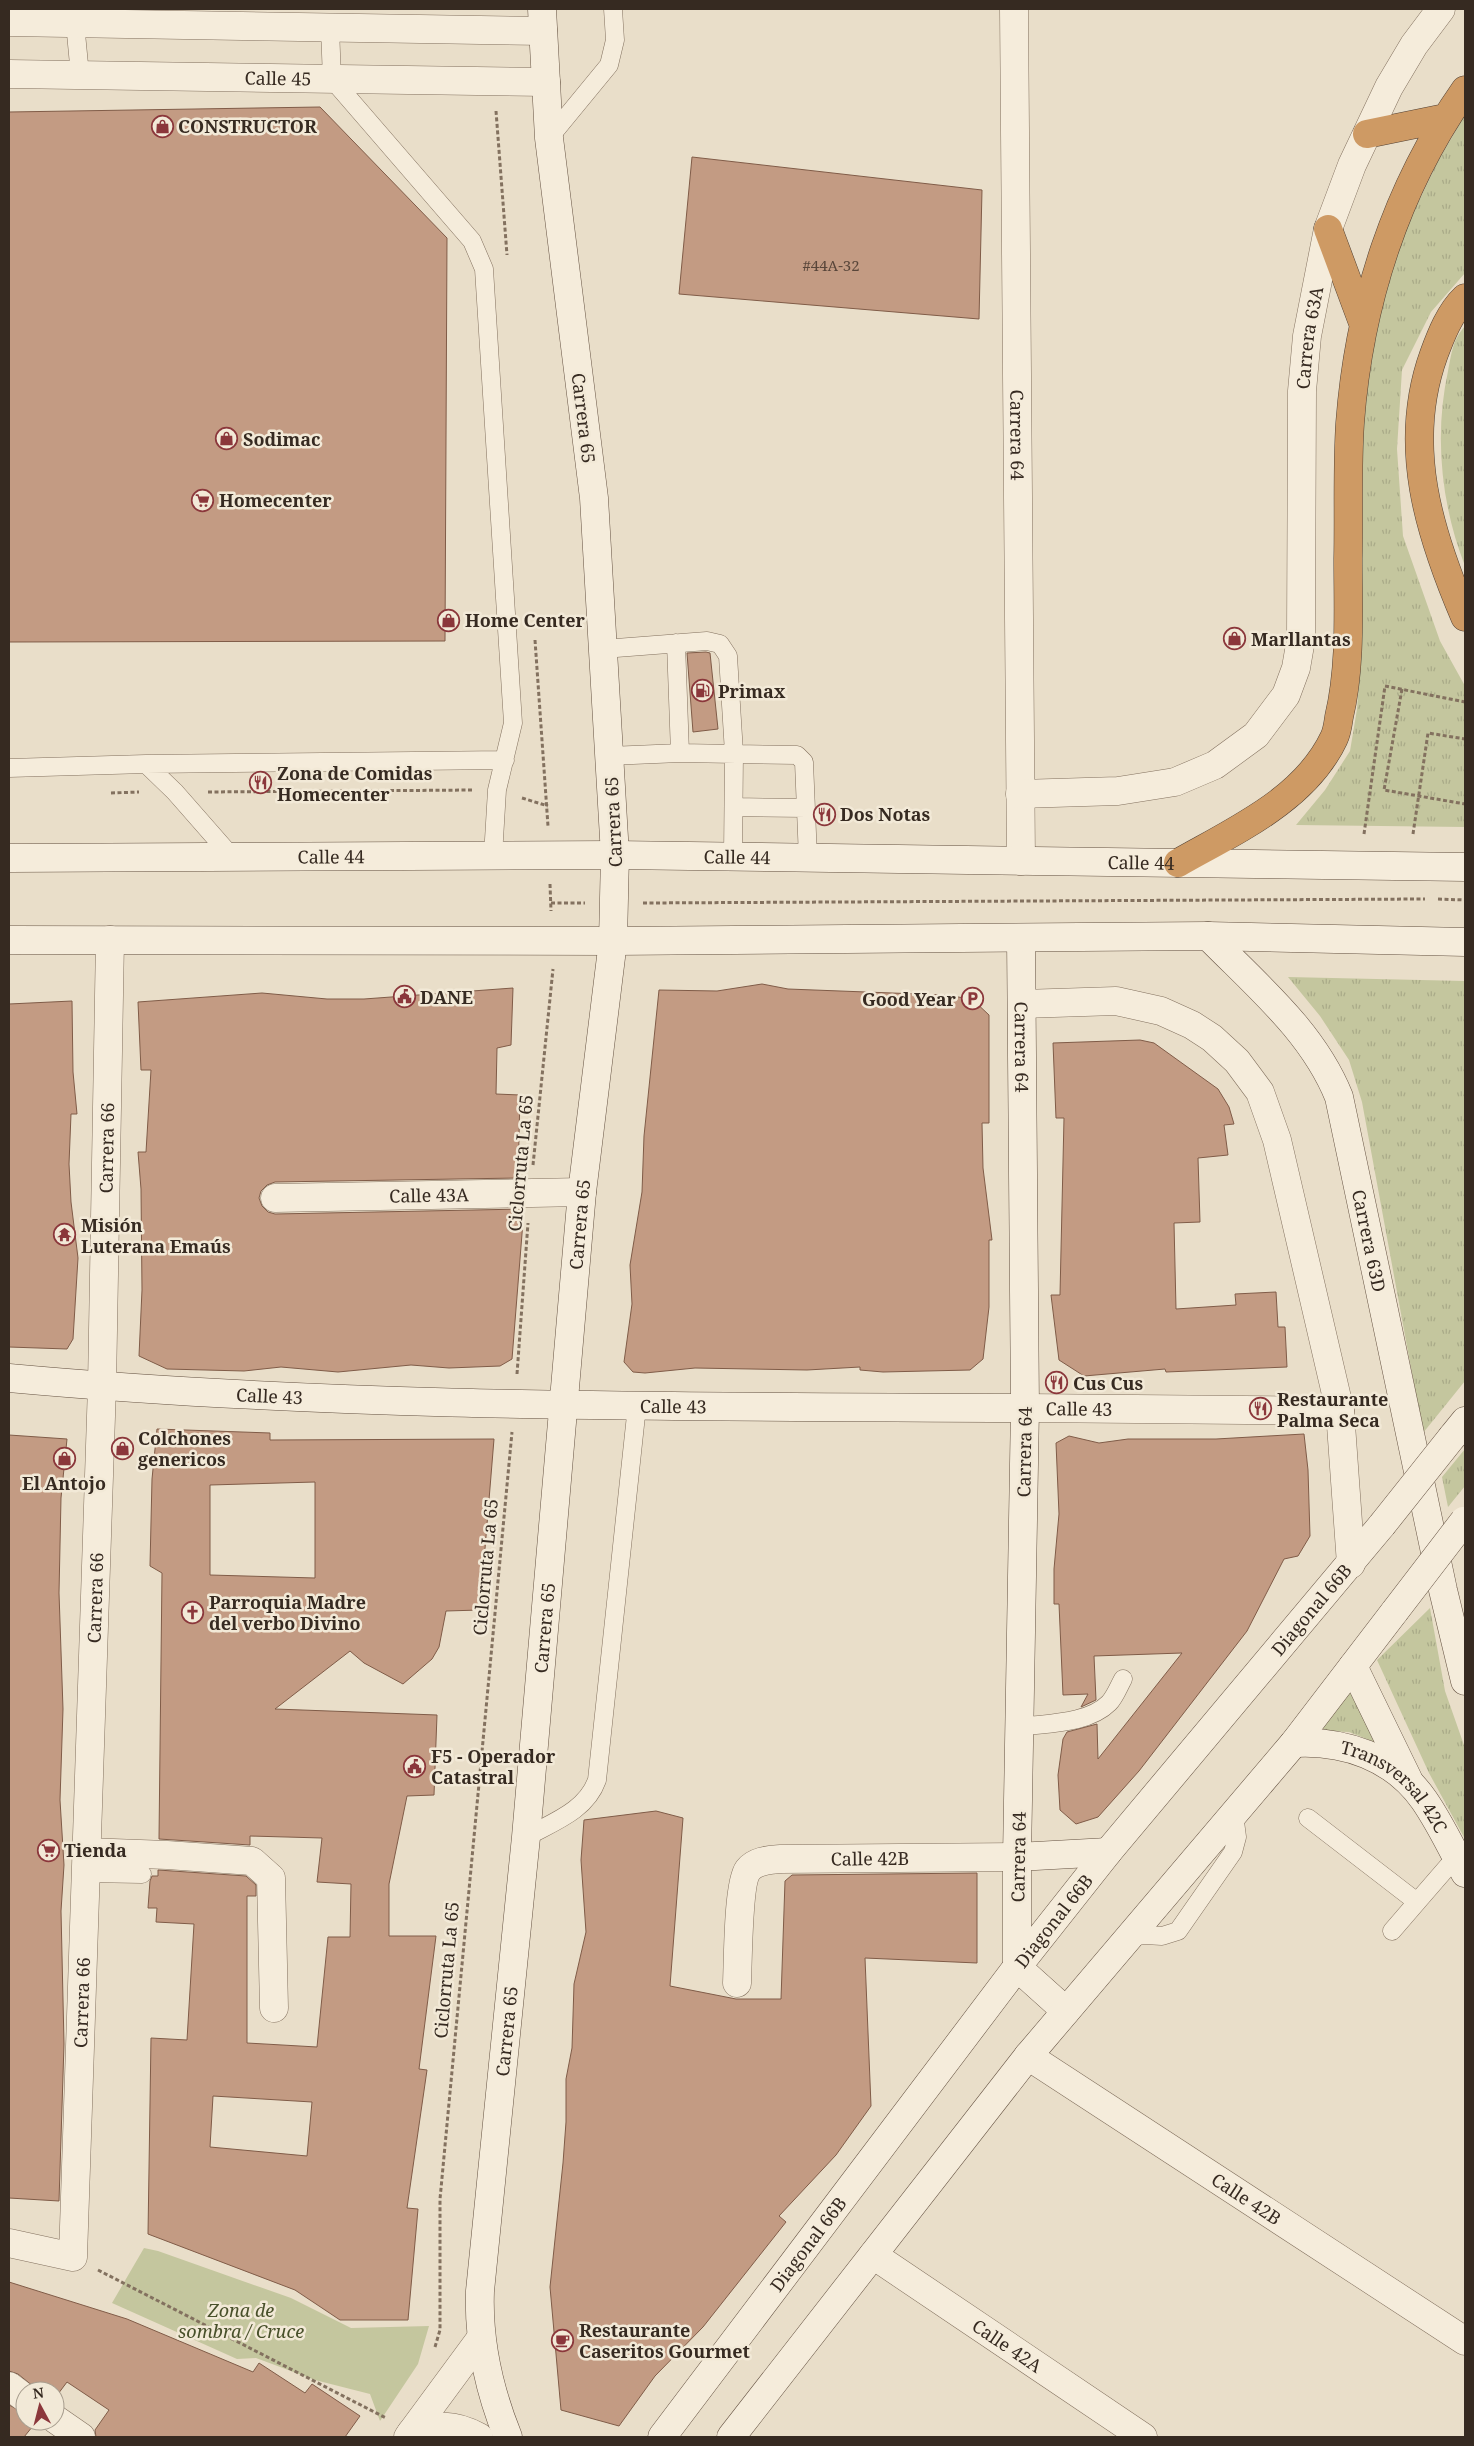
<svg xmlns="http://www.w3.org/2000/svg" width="1474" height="2446" viewBox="0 0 1474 2446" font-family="'Noto Serif',serif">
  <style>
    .grass { fill: url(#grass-tufts) }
    .park { fill: #c4c69e }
    .building { fill: #c39b83; stroke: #805c48; fill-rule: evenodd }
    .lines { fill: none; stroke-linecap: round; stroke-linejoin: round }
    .lane-casing { stroke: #83715f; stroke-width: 19 }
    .street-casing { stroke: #83715f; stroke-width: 29 }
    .secondary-casing { stroke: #655242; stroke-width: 29 }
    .highway-casing { stroke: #524033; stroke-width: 29 }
    .path { stroke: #83715f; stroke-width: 3; stroke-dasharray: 4 2.5; stroke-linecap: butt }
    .lane { stroke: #f5ecdb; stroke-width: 18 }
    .street { stroke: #f5ecdb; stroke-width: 28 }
    .secondary { stroke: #f5ecdb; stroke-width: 28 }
    .highway { stroke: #ce9a64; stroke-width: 28 }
    .secondary-bridge-casing { stroke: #655242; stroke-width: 29; stroke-linecap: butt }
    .path-bridge { stroke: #83715f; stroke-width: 3; stroke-dasharray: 4 2.5; stroke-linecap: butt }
    .secondary-bridge { stroke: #f5ecdb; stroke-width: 28 }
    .labels { text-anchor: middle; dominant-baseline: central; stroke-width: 5; stroke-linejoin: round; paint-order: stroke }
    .number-label { font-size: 15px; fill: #59463a }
    .street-label { font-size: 18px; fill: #362a21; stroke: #f2e9d7 }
    .poi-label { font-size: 18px; font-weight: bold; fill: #362a21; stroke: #f2e9d7; text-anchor: start }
    .park-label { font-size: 18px; font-style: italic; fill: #48502a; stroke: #f2e9d7 }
  </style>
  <defs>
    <pattern id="grass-tufts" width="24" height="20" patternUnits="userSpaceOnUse" patternTransform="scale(1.25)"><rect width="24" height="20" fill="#c4c69e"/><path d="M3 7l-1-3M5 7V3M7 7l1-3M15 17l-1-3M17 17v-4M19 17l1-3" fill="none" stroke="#a9aa88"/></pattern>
  </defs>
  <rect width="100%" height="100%" fill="#e9dec9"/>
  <path class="grass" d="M1465,115V273L1431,312L1402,370L1397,449L1403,536L1440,641L1465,686V827L1296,825L1325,790L1350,751L1357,709L1362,643L1363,421L1374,322L1396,249L1438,161Z
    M1465,326V566C1441,505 1434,435 1448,371C1452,352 1452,341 1465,326Z
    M1288,977L1465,981V1381L1423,1433L1362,1102L1349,1060L1320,1016Z
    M1465,1449V1486L1448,1507L1442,1477Z
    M1430,1608L1445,1691L1465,1748V1839L1429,1773L1377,1660Z
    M1354,1687L1382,1745L1349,1732L1318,1731Z"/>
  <path class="park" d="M144,2248L158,2251L291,2298L351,2328L429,2326L418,2364L380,2421L370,2394L315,2380L256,2358L237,2359L112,2303Z"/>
  <path class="building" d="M320,107L447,238L445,641L9,642V112Z
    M692,157L982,190L979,319L679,294Z
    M706,652L710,653L718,729L693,732L687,653Z
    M762,984L788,989L944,995L972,999L989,1015V1123H982L983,1168L992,1240H989V1307L983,1359L970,1370L883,1372L860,1370V1367L807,1370L695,1368L645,1373L633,1372L624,1362L632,1304L630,1265L642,1192L644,1136L659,990L717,991Z
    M513,988L511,1045L497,1048L496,1094L520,1095L518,1178L275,1182L267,1185L261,1191L259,1198L262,1206L268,1212L275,1214L524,1209L512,1359L500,1366L449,1368L411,1365L338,1372L281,1367L244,1371L167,1369L139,1356L142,1290L141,1189L138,1152H146L151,1070H141L138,1002L262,993L327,999H364Z
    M72,1001L73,1072L77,1114H71L69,1164L71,1202L78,1258L73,1339L67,1349L9,1347V1004Z
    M1140,1040L1154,1043L1218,1089L1229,1107L1234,1124L1224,1125L1228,1155L1198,1158L1200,1222L1174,1223L1176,1309L1236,1305L1235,1294L1276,1292L1278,1327H1285L1287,1367L1166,1372L1165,1369L1084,1376L1059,1360L1051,1295H1060L1064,1118H1056L1053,1043Z
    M157,1429L270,1433V1440L494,1439L480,1610L446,1611L439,1647L432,1659L403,1684L364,1663L350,1651L275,1709L437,1715L434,1795L407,1796L389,1884V1936H436L419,2069L427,2070L407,2208L418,2209L408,2320H340L295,2290L148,2234L151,2038L187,2040L194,1924L156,1922L157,1908H148L150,1881L152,1876H158V1870L246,1876L256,1885V1896H247V2043L317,2047L328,1937H350L351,1884L317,1882L322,1838L250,1836V1845L159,1839L162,1573L150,1566L152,1479ZM315,1482V1578L210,1575V1485ZM213,2096L312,2102L307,2156L210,2147Z
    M1304,1434L1308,1470L1310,1536L1298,1556L1284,1559L1247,1631L1139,1771L1098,1817L1076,1824L1060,1810L1058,1775L1063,1739L1067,1732L1097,1724L1098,1759L1182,1653L1094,1656L1096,1700L1081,1707L1088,1694L1063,1695L1059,1604H1054V1569L1059,1514L1056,1443L1069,1436L1099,1443L1128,1439H1216Z
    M9,1435L67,1439L61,1498L59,1593L63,1709L60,1800L64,1865L61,1911L64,2044L59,2201L9,2198Z
    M656,1811L683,1818L670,1986L736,1999H781L785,1881L792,1875L977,1873V1963L865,1958L871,2106L836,2155L779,2216L786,2222L703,2327L655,2376L619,2426L561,2410L550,2287L563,2163L566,2122V2079L572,2048L574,1984L586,1932L581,1860L584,1820Z
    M9,2282L127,2319L253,2372L259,2363L305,2393L312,2384L360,2416L345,2437H96L95,2430L109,2410L67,2382L55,2398V2391H39L18,2374L9,2371Z
    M9,2405L25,2413V2421H37L24,2437H9Z"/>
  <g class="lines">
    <defs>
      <path id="lane" d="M52,9L75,23L80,75
        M330,28L332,79L472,241L484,269L513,723L497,790L493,856
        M549,138L609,65L615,40L613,9
        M676,643L680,753
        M603,649L707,641L720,644L728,656L734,753L733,857
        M609,756L680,753L797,755L804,762L808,858
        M146,764L175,792L232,857
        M9,768L146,764L505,760
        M734,807L806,808
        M1020,1727C1047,1723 1088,1724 1109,1703C1115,1697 1119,1686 1123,1679
        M1308,1818L1417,1902L1456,1857
        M526,1837C553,1822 586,1811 597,1780L637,1406
        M86,1873L142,1874
        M1392,1931L1417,1902
        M1128,1937L1145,1935L1162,1936L1178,1931L1233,1852L1237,1837L1234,1814"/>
      <g id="street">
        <path id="s1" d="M1014,9L1021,861"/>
        <path d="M9,22L543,31"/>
        <path id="s2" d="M9,74L546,82"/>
        <path id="s3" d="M1020,794L1118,791L1175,782L1215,765L1256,735L1286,695L1296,668L1301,639L1302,391L1307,336L1328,229L1352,165L1389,87L1414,45L1441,9"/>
        <path d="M1022,1004L1116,1001L1161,1011L1192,1025L1212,1038L1237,1061L1260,1092L1277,1140L1340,1411L1351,1564"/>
        <path id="s4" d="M275,1198L582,1192"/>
        <path id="s5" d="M1025,1408L1340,1411"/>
        <path d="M86,1852L167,1855L252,1861L271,1878L274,2008"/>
        <path id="s6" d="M737,1983C738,1962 738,1883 748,1870C756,1860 770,1860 781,1859L1017,1857"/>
        <path id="s7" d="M1028,2056L1465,2341"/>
        <path id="s8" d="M9,2243L73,2257L102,1386L110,940"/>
        <path id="s9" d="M873,2255L1143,2437"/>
        <path d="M9,2386L25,2398"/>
        <path d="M55,2419L81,2437"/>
        <path d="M411,2433C438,2425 453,2423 479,2437"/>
        <path d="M408,2437L481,2338"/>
      </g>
      <g id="secondary">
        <path id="s10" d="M9,858L615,855L1465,867"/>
        <path id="s11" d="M1208,936C1257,986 1313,1032 1339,1097L1443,1590L1465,1681"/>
        <path id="s12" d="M1021,938L1025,1408L1017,1857V1967L1066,2011"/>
        <path d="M9,940L613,941L1208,936L1465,942"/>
        <path id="s13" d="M9,1378C347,1409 686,1406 1025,1408"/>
        <path d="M1452,1437L1465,1421"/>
        <path d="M1353,1666L1408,1779"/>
        <path id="s14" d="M1294,1743C1344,1740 1394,1757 1424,1800C1440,1823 1452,1849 1465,1873"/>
        <path d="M1017,1857L1108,1852"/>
        <path id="s15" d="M508,2437C489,2390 478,2343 480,2291L526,1837L582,1192L613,941L615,855L594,498L549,138L542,9"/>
        <path id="s16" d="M662,2437L1017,1967L1108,1852L1382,1525"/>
        <path d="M731,2437L1028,2056L1294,1743L1395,1611"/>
      </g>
      <path id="highway" d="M1367,134L1445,118
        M1328,229L1363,323
        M1465,298C1450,312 1441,335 1434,354C1401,445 1429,533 1465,617
        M1178,863C1234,831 1305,800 1334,738C1337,732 1338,724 1339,717C1351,666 1348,612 1348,559C1349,514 1347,468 1350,423C1359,303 1396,188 1465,90"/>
    </defs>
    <use href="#lane" class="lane-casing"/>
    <use href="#street" class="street-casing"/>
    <use href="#secondary" class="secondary-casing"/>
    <use href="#highway" class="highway-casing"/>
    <path class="path" d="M496,111L507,255
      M535,640L548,826
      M208,792L472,790
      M111,793L139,792
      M522,798L548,806
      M1364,834L1385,686L1465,702
      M1413,834L1428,733L1465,739
      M550,884L551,911
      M1438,899L1465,900
      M551,903H585
      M643,903L1425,899
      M533,1165L553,969
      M517,1374L528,1223
      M98,2270L386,2418
      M435,2347L440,2330V2199L512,1432"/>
    <use href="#lane" class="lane"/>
    <use href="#street" class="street"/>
    <use href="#secondary" class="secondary"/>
    <use href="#highway" class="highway"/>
    <defs>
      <path id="secondary-bridge" d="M1382,1525L1452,1437
        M1395,1611L1464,1521"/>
    </defs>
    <use href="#secondary-bridge" class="secondary-bridge-casing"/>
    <path class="path-bridge" d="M1402,689L1384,790L1465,804"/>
    <use href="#secondary-bridge" class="secondary-bridge"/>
  </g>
  <defs>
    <symbol id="shop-ring" viewBox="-11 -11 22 22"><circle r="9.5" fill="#f2e9d7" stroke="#8b373b" stroke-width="1.5"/><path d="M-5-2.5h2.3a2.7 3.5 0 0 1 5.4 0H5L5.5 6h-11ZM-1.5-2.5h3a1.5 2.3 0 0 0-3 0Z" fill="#8b373b"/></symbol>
    <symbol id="supermarket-ring" viewBox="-11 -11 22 22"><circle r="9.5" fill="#f2e9d7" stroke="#8b373b" stroke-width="1.5"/><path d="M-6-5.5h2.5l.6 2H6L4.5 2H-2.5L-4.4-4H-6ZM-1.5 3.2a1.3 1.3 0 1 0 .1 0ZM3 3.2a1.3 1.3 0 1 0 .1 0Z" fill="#8b373b"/></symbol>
    <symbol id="fuel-ring" viewBox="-11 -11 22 22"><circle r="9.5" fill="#f2e9d7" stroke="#8b373b" stroke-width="1.5"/><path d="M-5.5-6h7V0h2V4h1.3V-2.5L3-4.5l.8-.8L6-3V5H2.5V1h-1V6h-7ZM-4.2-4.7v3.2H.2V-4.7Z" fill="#8b373b"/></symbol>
    <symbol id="restaurant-ring" viewBox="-11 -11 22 22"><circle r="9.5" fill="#f2e9d7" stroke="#8b373b" stroke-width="1.5"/><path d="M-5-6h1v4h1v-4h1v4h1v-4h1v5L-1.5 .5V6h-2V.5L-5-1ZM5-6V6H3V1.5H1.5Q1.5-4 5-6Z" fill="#8b373b"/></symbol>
    <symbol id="civic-ring" viewBox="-11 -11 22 22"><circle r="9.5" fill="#f2e9d7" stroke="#8b373b" stroke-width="1.5"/><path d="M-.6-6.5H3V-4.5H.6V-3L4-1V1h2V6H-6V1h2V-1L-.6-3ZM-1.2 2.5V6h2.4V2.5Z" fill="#8b373b"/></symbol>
    <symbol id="parking-ring" viewBox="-11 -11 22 22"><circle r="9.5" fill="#f2e9d7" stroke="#8b373b" stroke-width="1.5"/><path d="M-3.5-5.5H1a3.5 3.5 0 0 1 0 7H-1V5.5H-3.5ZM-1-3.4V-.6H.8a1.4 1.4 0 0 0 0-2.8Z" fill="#8b373b"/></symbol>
    <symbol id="temple-ring" viewBox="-11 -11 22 22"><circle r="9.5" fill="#f2e9d7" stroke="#8b373b" stroke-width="1.5"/><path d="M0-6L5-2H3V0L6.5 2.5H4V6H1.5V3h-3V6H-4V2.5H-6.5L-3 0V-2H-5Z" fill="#8b373b"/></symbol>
    <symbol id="church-ring" viewBox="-11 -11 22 22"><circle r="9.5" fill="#f2e9d7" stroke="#8b373b" stroke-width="1.5"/><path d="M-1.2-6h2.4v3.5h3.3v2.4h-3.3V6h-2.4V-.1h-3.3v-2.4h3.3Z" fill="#8b373b"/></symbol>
    <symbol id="cafe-ring" viewBox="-11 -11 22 22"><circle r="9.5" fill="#f2e9d7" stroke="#8b373b" stroke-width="1.5"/><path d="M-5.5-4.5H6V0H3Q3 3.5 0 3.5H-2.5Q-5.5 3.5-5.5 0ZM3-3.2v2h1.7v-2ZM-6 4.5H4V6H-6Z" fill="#8b373b"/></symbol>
  </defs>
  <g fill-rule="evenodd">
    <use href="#shop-ring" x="150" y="114" width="25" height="25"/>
    <use href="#shop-ring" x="214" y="426" width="25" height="25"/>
    <use href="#supermarket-ring" x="190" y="488" width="25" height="25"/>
    <use href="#shop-ring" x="436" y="608" width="25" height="25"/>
    <use href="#shop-ring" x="1222" y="626" width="25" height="25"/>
    <use href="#fuel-ring" x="690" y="678" width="25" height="25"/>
    <use href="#restaurant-ring" x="248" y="770" width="25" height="25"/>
    <use href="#restaurant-ring" x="812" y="802" width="25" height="25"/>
    <use href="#civic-ring" x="392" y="984" width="25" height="25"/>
    <use href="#parking-ring" x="960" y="986" width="25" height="25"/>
    <use href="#temple-ring" x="52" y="1222" width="25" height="25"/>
    <use href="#restaurant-ring" x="1044" y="1370" width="25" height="25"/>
    <use href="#restaurant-ring" x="1248" y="1396" width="25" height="25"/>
    <use href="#shop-ring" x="110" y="1436" width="25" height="25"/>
    <use href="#shop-ring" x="52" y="1446" width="25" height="25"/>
    <use href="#church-ring" x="180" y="1600" width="25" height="25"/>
    <use href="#civic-ring" x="402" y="1754" width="25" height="25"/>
    <use href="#supermarket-ring" x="36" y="1838" width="25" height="25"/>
    <use href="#cafe-ring" x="550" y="2328" width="25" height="25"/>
  </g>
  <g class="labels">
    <g class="number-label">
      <text x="831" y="265">#44A-32</text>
    </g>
    <g class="street-label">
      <text stroke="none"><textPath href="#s2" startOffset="269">Calle 45</textPath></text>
      <text stroke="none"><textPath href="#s3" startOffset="660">Carrera 63A</textPath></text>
      <text transform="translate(584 418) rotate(83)">Carrera 65</text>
      <text stroke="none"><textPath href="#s1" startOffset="426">Carrera 64</textPath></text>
      <text transform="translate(613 822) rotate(-93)">Carrera 65</text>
      <text stroke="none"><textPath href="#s10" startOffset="322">Calle 44</textPath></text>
      <text stroke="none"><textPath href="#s10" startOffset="728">Calle 44</textPath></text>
      <text stroke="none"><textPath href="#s10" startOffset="1132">Calle 44</textPath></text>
      <text stroke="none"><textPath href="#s12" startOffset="109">Carrera 64</textPath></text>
      <text stroke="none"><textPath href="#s8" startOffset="1175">Carrera 66</textPath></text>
      <text transform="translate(520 1163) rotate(-85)">Ciclorruta La 65</text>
      <text stroke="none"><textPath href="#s4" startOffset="154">Calle 43A</textPath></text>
      <text stroke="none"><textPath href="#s15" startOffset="1221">Carrera 65</textPath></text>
      <text stroke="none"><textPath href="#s11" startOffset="356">Carrera 63D</textPath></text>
      <text stroke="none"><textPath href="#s13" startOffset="261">Calle 43</textPath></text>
      <text stroke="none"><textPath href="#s13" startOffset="665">Calle 43</textPath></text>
      <text stroke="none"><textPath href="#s5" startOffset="54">Calle 43</textPath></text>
      <text transform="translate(1024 1452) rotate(-89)">Carrera 64</text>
      <text transform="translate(485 1567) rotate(-85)">Ciclorruta La 65</text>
      <text stroke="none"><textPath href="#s8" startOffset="725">Carrera 66</textPath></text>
      <text stroke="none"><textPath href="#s16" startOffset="1052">Diagonal 66B</textPath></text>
      <text stroke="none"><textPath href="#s15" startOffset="816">Carrera 65</textPath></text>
      <text stroke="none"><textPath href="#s14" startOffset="116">Transversal 42C</textPath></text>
      <text transform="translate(1018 1857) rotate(-89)">Carrera 64</text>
      <text stroke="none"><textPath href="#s6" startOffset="239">Calle 42B</textPath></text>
      <text stroke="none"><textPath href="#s16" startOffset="648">Diagonal 66B</textPath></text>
      <text transform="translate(446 1970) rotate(-85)">Ciclorruta La 65</text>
      <text stroke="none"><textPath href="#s8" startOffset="320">Carrera 66</textPath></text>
      <text stroke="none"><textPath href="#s15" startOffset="411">Carrera 65</textPath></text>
      <text stroke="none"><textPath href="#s7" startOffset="261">Calle 42B</textPath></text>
      <text stroke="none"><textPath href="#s16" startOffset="242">Diagonal 66B</textPath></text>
      <text stroke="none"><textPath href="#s9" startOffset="162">Calle 42A</textPath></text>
    </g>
    <g class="poi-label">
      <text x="178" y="126">CONSTRUCTOR</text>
      <text x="243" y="439">Sodimac</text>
      <text x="219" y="500">Homecenter</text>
      <text x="465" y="620">Home Center</text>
      <text x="1251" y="639">Marllantas</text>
      <text x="718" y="691">Primax</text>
      <text x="277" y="773">Zona de Comidas<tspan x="277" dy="21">Homecenter</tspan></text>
      <text x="840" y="814">Dos Notas</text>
      <text x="420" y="997">DANE</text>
      <text x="956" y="999" text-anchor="end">Good Year</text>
      <text x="81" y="1225">Misión<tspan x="81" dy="21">Luterana Emaús</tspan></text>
      <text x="1073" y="1383">Cus Cus</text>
      <text x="1277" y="1399">Restaurante<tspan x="1277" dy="21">Palma Seca</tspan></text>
      <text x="138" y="1438">Colchones<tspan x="138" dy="21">genericos</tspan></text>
      <text x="64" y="1483" text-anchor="middle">El Antojo</text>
      <text x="209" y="1602">Parroquia Madre<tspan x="209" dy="21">del verbo Divino</tspan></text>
      <text x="431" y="1756">F5 - Operador<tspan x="431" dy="21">Catastral</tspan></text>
      <text x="64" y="1850">Tienda</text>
      <text x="579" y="2330">Restaurante<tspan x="579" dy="21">Caseritos Gourmet</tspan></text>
    </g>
    <g class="park-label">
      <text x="241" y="2310">Zona de<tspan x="241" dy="21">sombra / Cruce</tspan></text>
    </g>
  </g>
  <rect width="1474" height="2446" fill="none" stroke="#362a21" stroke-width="20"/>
  <g transform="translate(40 2406) rotate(353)"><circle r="24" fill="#f2e9d7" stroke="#a79d8e"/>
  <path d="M0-4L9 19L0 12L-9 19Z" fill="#8b373b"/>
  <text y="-8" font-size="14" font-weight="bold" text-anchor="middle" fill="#362a21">N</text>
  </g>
</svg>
